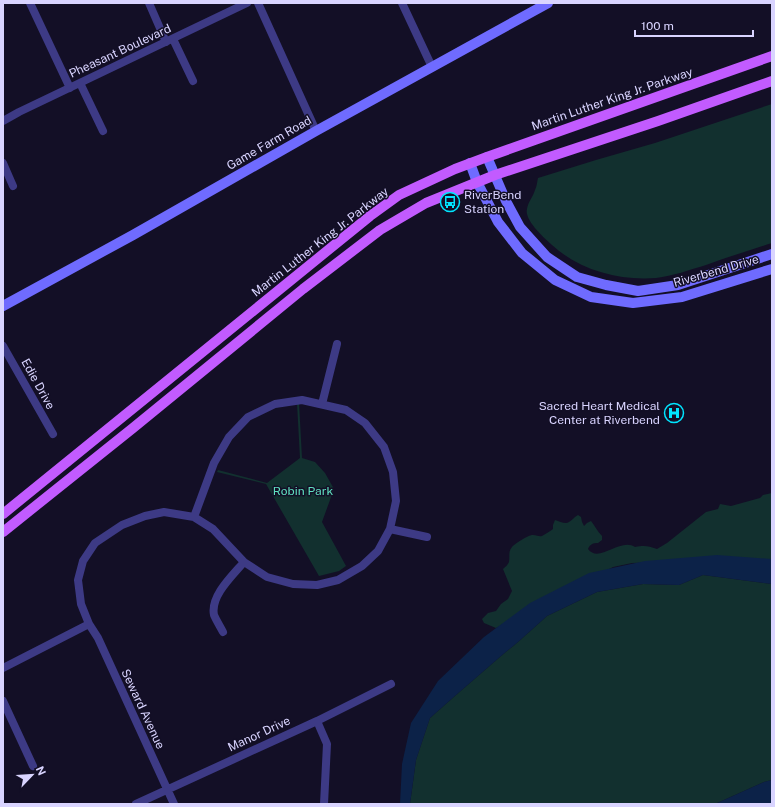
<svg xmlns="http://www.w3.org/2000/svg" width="775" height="807" viewBox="0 0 775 807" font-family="'Public Sans',sans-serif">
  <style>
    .green { fill: #12302f }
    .water { fill: #0c2248 }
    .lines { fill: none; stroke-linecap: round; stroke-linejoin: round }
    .street { stroke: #3d3a85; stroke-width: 8 }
    .secondary { stroke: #6f6bff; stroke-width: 10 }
    .primary { stroke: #c25bff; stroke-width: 10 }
    .labels { text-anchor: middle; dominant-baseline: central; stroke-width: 3; stroke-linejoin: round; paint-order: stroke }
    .street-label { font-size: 12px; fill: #d9d4ff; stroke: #130f26 }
    .poi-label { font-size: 12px; fill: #d9d4ff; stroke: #130f26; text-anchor: start }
    .park-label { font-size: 12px; fill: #5fe0c0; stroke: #130f26 }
  </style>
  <rect width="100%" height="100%" fill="#130f26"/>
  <path class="green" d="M772,104V243C750,250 728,257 706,265C689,270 673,276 656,278C619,281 579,270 552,245C544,238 524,220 527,209C528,202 533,197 535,190C537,186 537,182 538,178L596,160L655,143Z
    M297,403H299L302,458L315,462L325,473L334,489L322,522L346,566L339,571L319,576L266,484L217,472L218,470L267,483L300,458Z
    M772,493V559H763L632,563L613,567L496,628L484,623L482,619L488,613L496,611L501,604L508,599L512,591L503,569C505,567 508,565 509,562C510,557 508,551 512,547C514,544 530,534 533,535C537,535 539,537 542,536C546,534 550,531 553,529V525L555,520C559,521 562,523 566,523C570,523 574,517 578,515L581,517L582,522L584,526L587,523L591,521C595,526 597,531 602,536V540L598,543C593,543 590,544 588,549C599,564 620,537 635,547C645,545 648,546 657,549L667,543L706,512L718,509L720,504L731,506L760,498L763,495Z
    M703,575L772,584V780L764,782L715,804H410L416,760L430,718L456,695L501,656L518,642L547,616L597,592L643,584L679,585Z"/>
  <path class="water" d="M717,555L772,559V584L703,575L679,585L643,584L597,592L547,616L518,642L501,656L456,695L430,718L416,760L410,804H400L402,764L411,723L438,681L484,637L530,603L589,573L645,561Z
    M772,780V804H715L764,782Z"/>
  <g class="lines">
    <path class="street" d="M30,3L70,88
      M149,3L166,42
      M258,3L316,131
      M402,3L432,67
      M173,39L193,81
      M80,83L103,131
      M3,121L19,112L247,3
      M3,163L13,186
      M3,346L53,434
      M302,400L346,410L365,423L384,447L393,472L396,501L390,529L378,551L362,566L338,580L317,585L293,584L267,577L244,562L213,529L194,517L214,463L229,437L248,417L275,404Z
      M322,404L337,344
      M390,529L427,537
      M223,632C220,626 216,620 214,615C210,596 233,575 244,562
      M3,668L89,624
      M3,701L33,766
      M317,721L327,744L324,804
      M136,804L317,721L391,684
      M174,804L98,638L89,624L81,604L78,580L83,561L95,543L122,525L145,516L164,512L194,517"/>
    <path class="secondary" d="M487,157L506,201L520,227L547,257L577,277L606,285L638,291L678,285L772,254
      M470,163L477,182L498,222L522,253L555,280L591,297L633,303L682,297L772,269
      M3,306L133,235L316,131L548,3"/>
    <path class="primary" d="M3,514L370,216L399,195L455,169L487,157L772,56
      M3,532L133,428L303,289L380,230L426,203L495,175L658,121L772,81"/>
  </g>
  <defs>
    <symbol id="bus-ring" viewBox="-11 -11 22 22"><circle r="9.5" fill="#130f26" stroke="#00e5ff" stroke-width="1.5"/><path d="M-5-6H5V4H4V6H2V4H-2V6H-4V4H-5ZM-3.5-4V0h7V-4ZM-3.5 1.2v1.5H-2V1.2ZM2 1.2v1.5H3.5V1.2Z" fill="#00e5ff"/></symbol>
    <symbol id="hospital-ring" viewBox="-11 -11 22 22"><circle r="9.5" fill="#130f26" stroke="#00e5ff" stroke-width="1.5"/><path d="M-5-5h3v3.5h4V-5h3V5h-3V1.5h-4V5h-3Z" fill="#00e5ff"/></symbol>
  </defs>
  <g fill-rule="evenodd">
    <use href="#bus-ring" x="439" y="191" width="22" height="22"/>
    <use href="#hospital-ring" x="663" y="402" width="22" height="22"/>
  </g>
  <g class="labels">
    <g class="street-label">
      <text transform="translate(120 51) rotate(-25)">Pheasant Boulevard</text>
      <text transform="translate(612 99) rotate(-19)">Martin Luther King Jr. Parkway</text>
      <text transform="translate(269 143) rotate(-30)">Game Farm Road</text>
      <text transform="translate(320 242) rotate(-38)">Martin Luther King Jr. Parkway</text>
      <text transform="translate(716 271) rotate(-16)">Riverbend Drive</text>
      <text transform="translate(38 384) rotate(61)">Edie Drive</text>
      <text transform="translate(143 709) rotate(65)">Seward Avenue</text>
      <text transform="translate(259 734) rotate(-25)">Manor Drive</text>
    </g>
    <g class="poi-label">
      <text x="464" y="195">RiverBend<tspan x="464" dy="14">Station</tspan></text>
      <text x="660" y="406" text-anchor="end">Sacred Heart Medical<tspan x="660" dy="14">Center at Riverbend</tspan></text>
    </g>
    <g class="park-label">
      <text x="303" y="491">Robin Park</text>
    </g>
  </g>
  <rect width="775" height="807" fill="none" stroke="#d9d4ff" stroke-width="8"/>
  <g transform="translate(32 775) rotate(65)" stroke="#130f26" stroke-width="3" paint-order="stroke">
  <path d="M0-3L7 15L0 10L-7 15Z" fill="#d9d4ff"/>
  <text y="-6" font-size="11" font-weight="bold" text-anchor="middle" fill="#d9d4ff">N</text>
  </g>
  <path d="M635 30v6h118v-6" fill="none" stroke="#d9d4ff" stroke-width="2"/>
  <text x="641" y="30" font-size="12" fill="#d9d4ff" stroke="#130f26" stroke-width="3" paint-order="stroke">100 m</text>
</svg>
